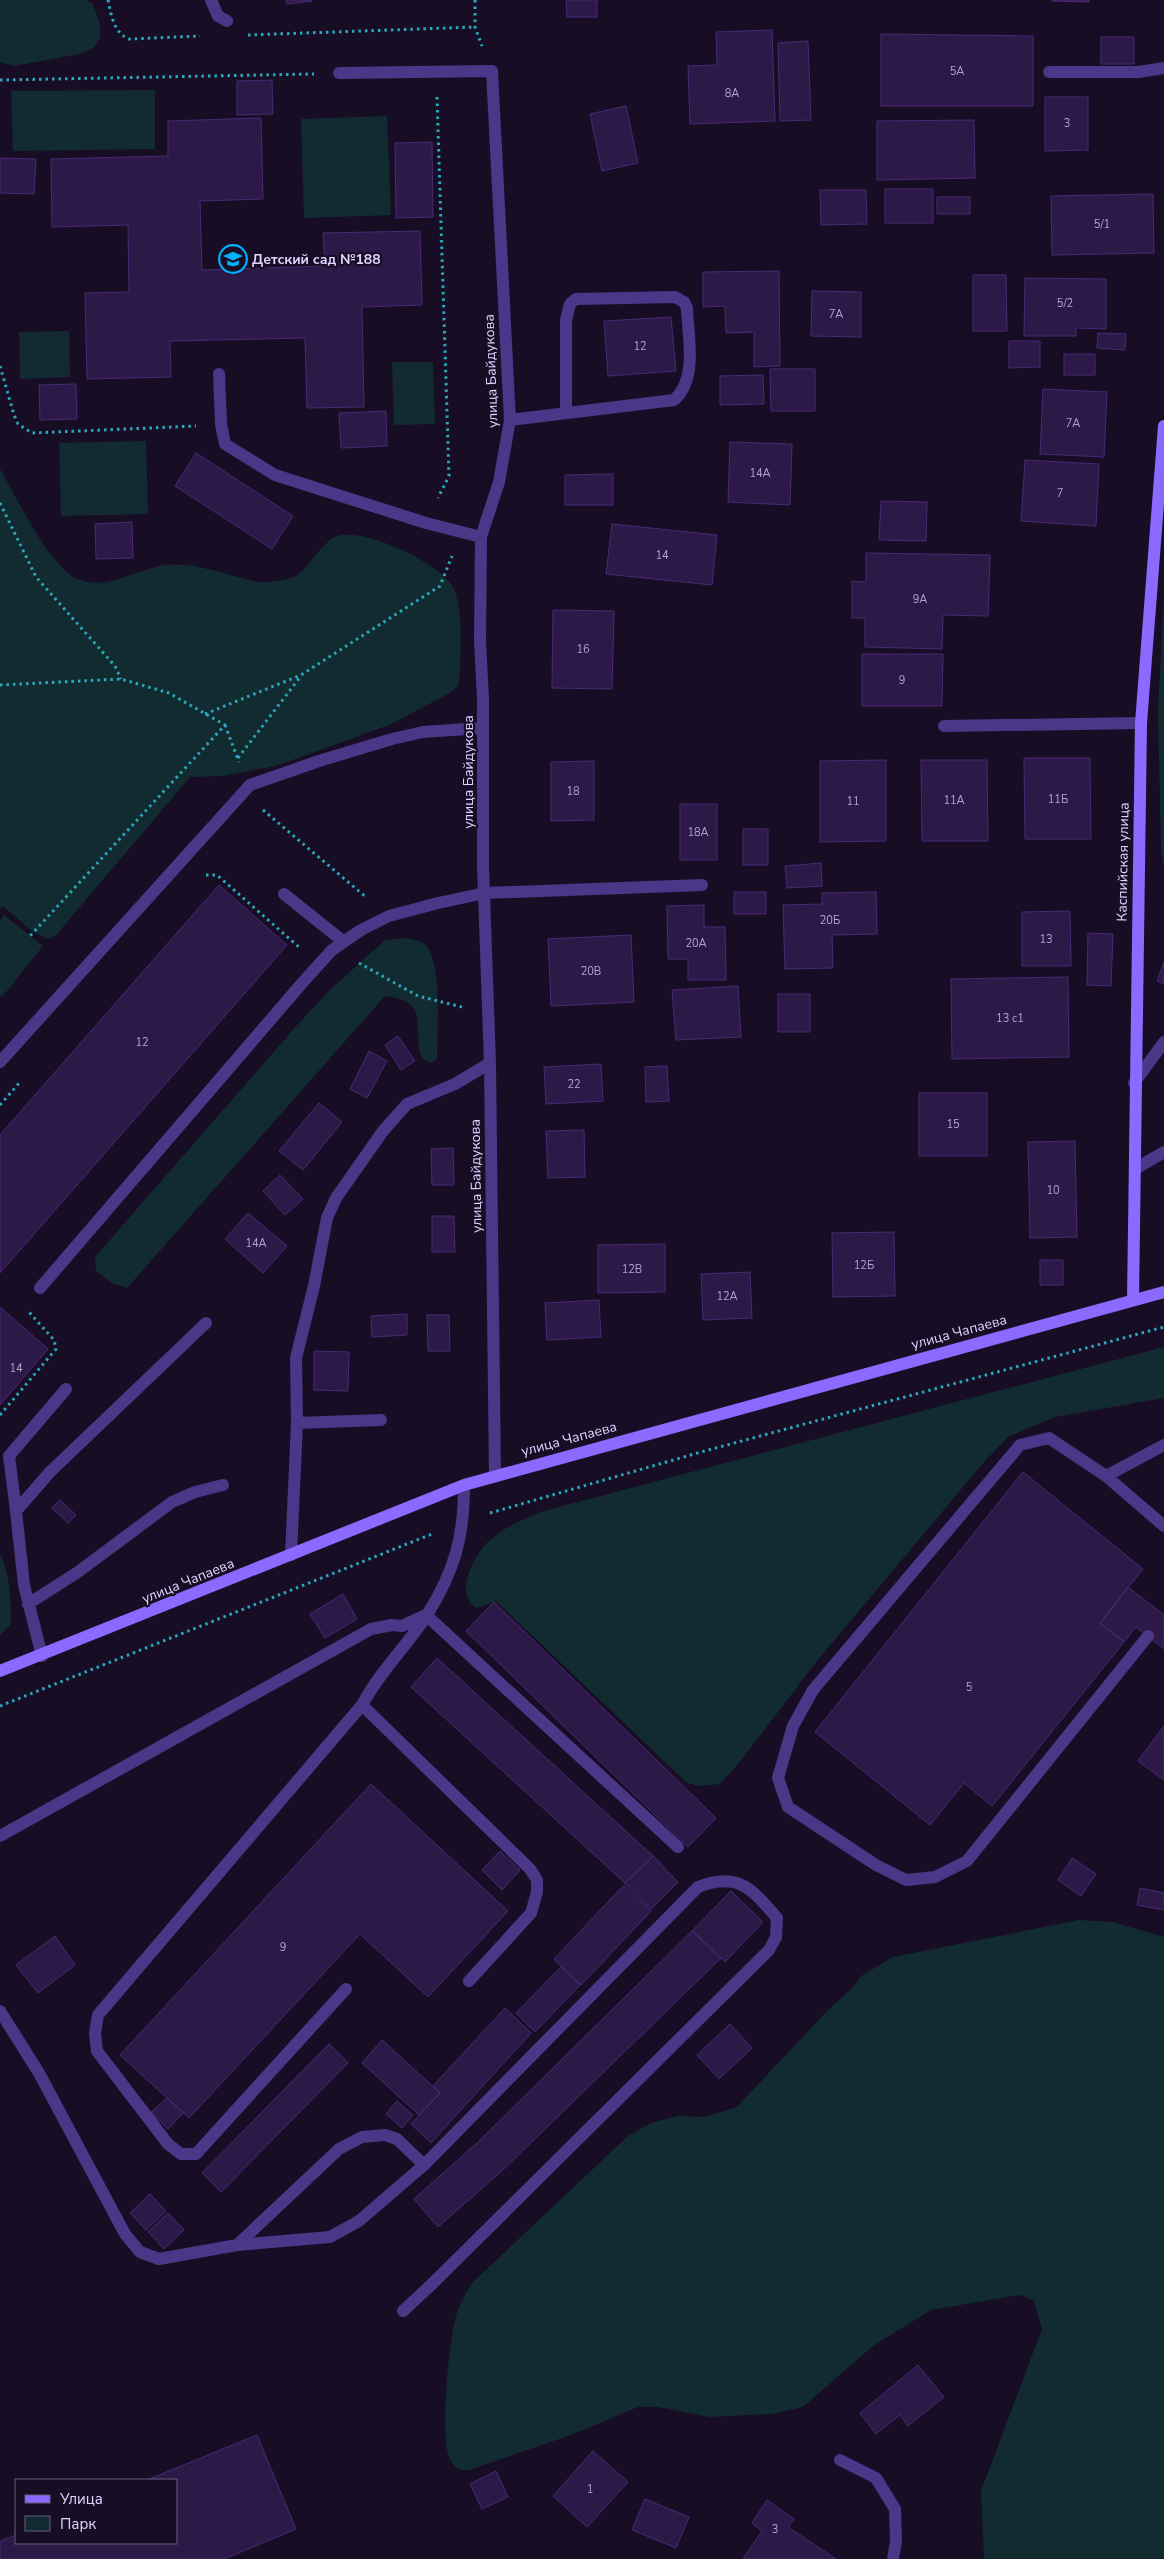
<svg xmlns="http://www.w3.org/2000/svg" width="1164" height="2559" viewBox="0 0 1164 2559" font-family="'Nunito Sans',sans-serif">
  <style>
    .green { fill: #112b30 }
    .building { fill: #2c1948; stroke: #482a75 }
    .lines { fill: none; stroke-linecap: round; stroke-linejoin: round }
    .path { stroke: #2aa8bc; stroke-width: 3; stroke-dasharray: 2.5 4; stroke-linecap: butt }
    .lane { stroke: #4a3787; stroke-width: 12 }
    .street { stroke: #4a3787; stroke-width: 12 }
    .secondary { stroke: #8c6aff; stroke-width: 12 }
    .labels { text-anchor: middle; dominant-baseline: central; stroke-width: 4.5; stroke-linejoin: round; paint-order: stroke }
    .number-label { font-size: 11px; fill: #b4a4d1 }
    .poi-label { font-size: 14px; font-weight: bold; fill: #e1d3ff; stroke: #170e26; text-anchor: start }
    .street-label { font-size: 14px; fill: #e1d3ff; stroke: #170e26 }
  </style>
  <rect width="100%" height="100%" fill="#170e26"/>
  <path class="green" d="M0,0H86L93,4L100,24V38L94,47L80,54L14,66L0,62Z
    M155,90V149L13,151L11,91Z
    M387,116L391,215L304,218L301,119Z
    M69,331L70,377L20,379L19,332Z
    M392,362H433L435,424L394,425Z
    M146,441L148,514L61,516L59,443Z
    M0,469C16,496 47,562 74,577C102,594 136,569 165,565C199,562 228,577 261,582C270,583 282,580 291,578C305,575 320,544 335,537C361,525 443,564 454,589C464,614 460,648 460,675L458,686L450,693L389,725L276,766L222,776L190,777L56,935L48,939L33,932L3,906L0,909Z
    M1164,595V869L1161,848L1158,712Z
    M4,915L43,946L2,997L0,995V920Z
    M403,938C412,939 423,940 428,948C442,971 437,1031 437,1059L430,1063L422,1058C411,1028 432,1001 385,996L127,1288L111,1283L96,1271L95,1257L299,1023L331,989L385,940Z
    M1164,1347V1398L1055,1417L1008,1437L984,1462L817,1661L739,1763L720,1784L701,1786L687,1783L496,1601L477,1608C453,1596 474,1554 489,1541C502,1528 523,1520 540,1512Z
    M0,1554C10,1573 11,1602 11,1624L0,1635Z
    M1079,1920L1113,1922L1164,1937V2559H984L981,2491L1042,2329L1034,2301L1020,2295L931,2310L873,2346L803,2407L771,2414L710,2417L658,2407H638L571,2435L469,2470C459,2471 453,2467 449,2457C440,2436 449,2336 457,2313C460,2302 467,2292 473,2282L628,2136L651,2123L678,2116L705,2117L737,2107L827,2011L853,1987L861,1976L893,1957Z"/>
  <path class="building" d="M286,0H312V1L287,4Z
    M566,0H597V17H567Z
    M1052,0H1089V2L1052,1Z
    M772,30L775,121L690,124L688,66L717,65L716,32Z
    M881,34L1033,36V106H881Z
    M1101,37H1134V64H1101Z
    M808,41L811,120L780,121L778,43Z
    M272,80L273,114L237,115V81Z
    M1045,97H1088V150L1045,151Z
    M626,106L638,163L602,171L590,114Z
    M261,118L263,199L200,201L202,270L325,266L323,233L420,231L422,305L362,307L364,407L307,408L305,338L170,341L171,377L87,379L85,293L129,292L128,225L52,227L51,159L168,156V121Z
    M974,120L975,178L877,180V121Z
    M432,142L433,217L396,218L395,143Z
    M0,158L36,159L34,194L0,193Z
    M885,189H933V223H885Z
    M820,190H866L867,224L821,225Z
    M1153,194L1154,253L1052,255L1051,196Z
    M937,197H970V214H937Z
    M779,271L780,366L754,367V332L726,333L725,306L703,307V272Z
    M973,275H1006L1007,331H973Z
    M1025,278L1106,279V329L1076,328V336H1024Z
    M812,291L861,292V337L811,336Z
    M671,317L676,371L608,376L604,321Z
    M1098,333L1126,334L1125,350L1097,348Z
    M1009,341H1040V367L1009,368Z
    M1064,354H1095V375H1064Z
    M770,369H815V411H771Z
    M763,375L764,404L720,405V376Z
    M76,384L77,419L40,420L39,385Z
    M1043,389L1107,392L1104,457L1040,454Z
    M386,411L387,446L341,448L339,413Z
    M730,442L792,444L790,505L728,502Z
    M196,453L293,516L272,549L175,486Z
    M1025,460L1099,464L1096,526L1021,521Z
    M613,474V505H565V475Z
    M881,501L927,502L926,541L879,540Z
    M132,522L133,558L96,559L95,524Z
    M612,524L717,535L712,585L606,574Z
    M866,553L990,555L988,616L943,615L942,649L865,647V618H852V581L866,582Z
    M553,610L614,611L612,689L552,688Z
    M862,654H943L942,706H862Z
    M1024,758H1090L1091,839H1025Z
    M886,760V841L820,842V761Z
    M921,760H987L988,841H922Z
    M594,761V820L551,821V762Z
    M680,804H717V860H680Z
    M743,829H768V865H743Z
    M821,863L822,886L787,888L785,866Z
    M219,885L287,945L0,1273V1135Z
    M734,892H766V914H734Z
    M876,892L877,934L832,935L833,968L785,969L783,905L822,904V893Z
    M704,905V927H725L726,980H688V959H668L667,906Z
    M1070,911L1071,966H1022V912Z
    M1088,933L1113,934L1111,986L1087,985Z
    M631,935L634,1002L551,1006L548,939Z
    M1164,962V984L1157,981Z
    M1068,977L1069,1057L952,1059L951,979Z
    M738,986L741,1037L676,1040L672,990Z
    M778,994H810V1032H778Z
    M398,1036L415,1061L401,1070L385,1045Z
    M369,1051L387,1061L367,1098L350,1089Z
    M601,1064L603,1101L546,1104L544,1067Z
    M667,1066L669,1101L646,1102L645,1067Z
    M919,1093H987V1156H919Z
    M319,1103L342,1122L303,1170L279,1151Z
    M584,1130L585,1177L548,1178L546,1131Z
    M1075,1141L1077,1237L1030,1238L1028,1142Z
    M453,1148L454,1185H432L431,1149Z
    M280,1175L303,1199L285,1215L263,1191Z
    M248,1213L287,1246L263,1273L225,1239Z
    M432,1216H454L455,1252H432Z
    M894,1232L895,1296L833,1297L832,1233Z
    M665,1244V1292L598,1293V1245Z
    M1040,1260H1063V1285H1040Z
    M750,1272L752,1318L703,1320L701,1274Z
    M599,1300L601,1337L547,1340L545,1303Z
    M0,1307L48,1349L0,1405Z
    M407,1314V1335L372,1337L371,1316Z
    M427,1315H449L450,1351H428Z
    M314,1351L349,1352L348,1391L314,1390Z
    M1023,1472L1143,1569L1100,1623L1124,1642L992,1806L964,1783L930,1825L815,1732Z
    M60,1500L76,1515L68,1523L52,1508Z
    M1128,1587L1164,1615V1649L1136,1627L1124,1642L1100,1623Z
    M343,1594L357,1619L325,1638L310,1614Z
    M494,1602L716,1818L688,1847L466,1631Z
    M437,1658L653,1856L625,1883L411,1687Z
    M1164,1726V1780L1138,1761Z
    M371,1784L508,1911L428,1997L360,1934L189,2118L120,2055Z
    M500,1851L520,1870L502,1890L482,1870Z
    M653,1856L678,1882L651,1909L625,1883Z
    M1072,1858L1096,1874L1081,1896L1058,1880Z
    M624,1885L651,1911L581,1985L554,1959Z
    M1140,1888L1164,1893V1910L1137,1905Z
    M731,1891L763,1922L725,1962L692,1931Z
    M692,1931L721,1958L505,2168L438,2227L414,2199L477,2143Z
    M55,1936L75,1965L38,1993L16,1965Z
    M561,1967L580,1985L535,2032L516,2013Z
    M505,2008L531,2033L431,2143L411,2124L440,2093L433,2086Z
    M730,2024L752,2048L719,2079L697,2055Z
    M382,2040L440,2093L419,2115L362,2063Z
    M329,2044L348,2063L221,2192L202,2173Z
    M167,2098L183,2113L168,2129L151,2112Z
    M397,2101L413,2115L402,2128L386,2114Z
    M150,2194L166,2211L146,2230L130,2213Z
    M168,2213L184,2230L164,2249L148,2232Z
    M918,2365L944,2397L908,2426L900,2415L876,2434L860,2413Z
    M257,2435L296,2529L224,2559H0V2541L16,2535V2543H176V2480H147Z
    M593,2451L628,2482L587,2527L553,2496Z
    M496,2471L508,2497L482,2509L470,2484Z
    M645,2499L689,2517L676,2548L632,2530Z
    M767,2500L794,2519L788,2527L836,2559H743L762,2531L752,2523Z"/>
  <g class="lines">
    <path class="path" d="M108,0C111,15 114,33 129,39L200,36
      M475,0V27L482,46
      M248,35L475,27
      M0,80L314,74
      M437,97L449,476L438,498
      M0,366L14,415L18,424L32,433L196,426
      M0,503L36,577L115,666L121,679
      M0,685L121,679L169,693L225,725L30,936
      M205,714L301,675L440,586L452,556
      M225,725L239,762
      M238,758L301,676
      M263,810L367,898
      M206,875H217L300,948
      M359,963L418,996L462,1007
      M0,1105L20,1082
      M0,1415L56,1349L54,1340L29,1312
      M490,1513L701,1452L1164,1327
      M0,1706L432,1534"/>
    <path class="lane" d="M211,0L218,16L227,21
      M1049,72H1139L1164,68
      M339,73L492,71L510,420L499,482L481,537L480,641L483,698V866
      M219,374L221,424L225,444L275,475L426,523L481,537
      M510,420L674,400C698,379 688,337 687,308L684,302L675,297L576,299L570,304L566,320V412
      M944,726L1141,723
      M284,894L344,942
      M0,1062L250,785L319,761L392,739L423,732L482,728
      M1134,1083L1164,1042
      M1135,1169L1164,1152
      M40,1288L303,982L332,950L361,930L389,916L438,903L485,893L702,885
      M297,1423L381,1420
      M1106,1476L1164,1526
      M464,1485C464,1537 455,1570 427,1615C407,1646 380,1671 362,1705L530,1869L537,1880V1892L531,1913L469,1981
      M16,1511L9,1456L66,1389
      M291,1555L297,1423L296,1358L314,1286L327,1218L336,1198L383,1131L407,1104L455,1084L490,1063
      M28,1604L78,1572L172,1502L195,1492L223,1485
      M1148,1636L967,1861L935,1877L906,1880L876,1865L788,1807L778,1778L793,1726L813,1690L1020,1445L1049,1438L1106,1476L1164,1445
      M42,1656L24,1585L16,1511L50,1472L206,1323
      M0,1836L371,1629L392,1625L402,1626L426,1615L678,1847
      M346,1989L196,2154H181L168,2144L97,2051L95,2033L98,2015L362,1705
      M0,2011L39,2073L125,2234L140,2252L159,2259L237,2245L339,2149L362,2137L385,2135L397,2139L424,2165L698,1887C738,1871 752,1889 777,1918L776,1937L769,1950L433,2283L403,2311
      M237,2245L330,2237L359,2221L424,2165
      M840,2460L876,2478L895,2509L896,2541L893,2559"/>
    <path class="street" d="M483,866L490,1063L495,1476"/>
    <path class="secondary" d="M1133,1300L1141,723L1164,426
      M0,1671L464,1485L1164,1292"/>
  </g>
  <defs>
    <symbol id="school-ring" viewBox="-11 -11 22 22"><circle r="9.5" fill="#170e26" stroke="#00b2fe" stroke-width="1.5"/><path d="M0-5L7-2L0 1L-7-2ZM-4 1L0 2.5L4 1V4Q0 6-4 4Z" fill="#00b2fe"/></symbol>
  </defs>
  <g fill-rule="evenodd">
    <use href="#school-ring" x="217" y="243" width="32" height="32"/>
  </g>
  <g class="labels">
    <g class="number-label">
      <text x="957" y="71">5А</text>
      <text x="732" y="93">8А</text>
      <text x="1067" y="123">3</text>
      <text x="1102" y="224">5/1</text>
      <text x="1065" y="303">5/2</text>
      <text x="836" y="314">7А</text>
      <text x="640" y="346">12</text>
      <text x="1073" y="423">7А</text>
      <text x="760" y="473">14А</text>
      <text x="1060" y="493">7</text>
      <text x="662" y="555">14</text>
      <text x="920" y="599">9А</text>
      <text x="583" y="649">16</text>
      <text x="902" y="680">9</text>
      <text x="573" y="791">18</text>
      <text x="1058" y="799">11Б</text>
      <text x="954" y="800">11А</text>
      <text x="853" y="801">11</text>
      <text x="698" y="832">18А</text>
      <text x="830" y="920">20Б</text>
      <text x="1046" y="939">13</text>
      <text x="696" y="943">20А</text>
      <text x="591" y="971">20В</text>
      <text x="1010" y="1018">13 с1</text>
      <text x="142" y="1042">12</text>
      <text x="574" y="1084">22</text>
      <text x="953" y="1124">15</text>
      <text x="1053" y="1190">10</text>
      <text x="256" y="1243">14А</text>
      <text x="864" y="1265">12Б</text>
      <text x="632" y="1269">12В</text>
      <text x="727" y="1296">12А</text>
      <text x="16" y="1368">14</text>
      <text x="969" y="1687">5</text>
      <text x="283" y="1947">9</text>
      <text x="590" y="2489">1</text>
      <text x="775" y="2529">3</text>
    </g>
    <g class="poi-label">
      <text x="252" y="259">Детский сад №188</text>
    </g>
    <g class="street-label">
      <text transform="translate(491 371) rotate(-92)">улица Байдукова</text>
      <text transform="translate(468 772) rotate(-90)">улица Байдукова</text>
      <text transform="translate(1123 862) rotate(-89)">Каспийская улица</text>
      <text transform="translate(476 1176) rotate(-91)">улица Байдукова</text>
      <text transform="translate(959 1332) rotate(-15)">улица Чапаева</text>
      <text transform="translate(569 1439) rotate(-15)">улица Чапаева</text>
      <text transform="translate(188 1581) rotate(-22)">улица Чапаева</text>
    </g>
  </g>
  <rect x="15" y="2479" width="162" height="65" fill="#170e26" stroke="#685d7d"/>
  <rect x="25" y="2495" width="25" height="8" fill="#8c6aff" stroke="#685d7d"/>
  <text x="60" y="2504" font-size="15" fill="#e1d3ff">Улица</text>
  <rect x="25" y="2516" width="25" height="15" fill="#112b30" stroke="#685d7d"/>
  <text x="60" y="2529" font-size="15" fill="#e1d3ff">Парк</text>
</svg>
